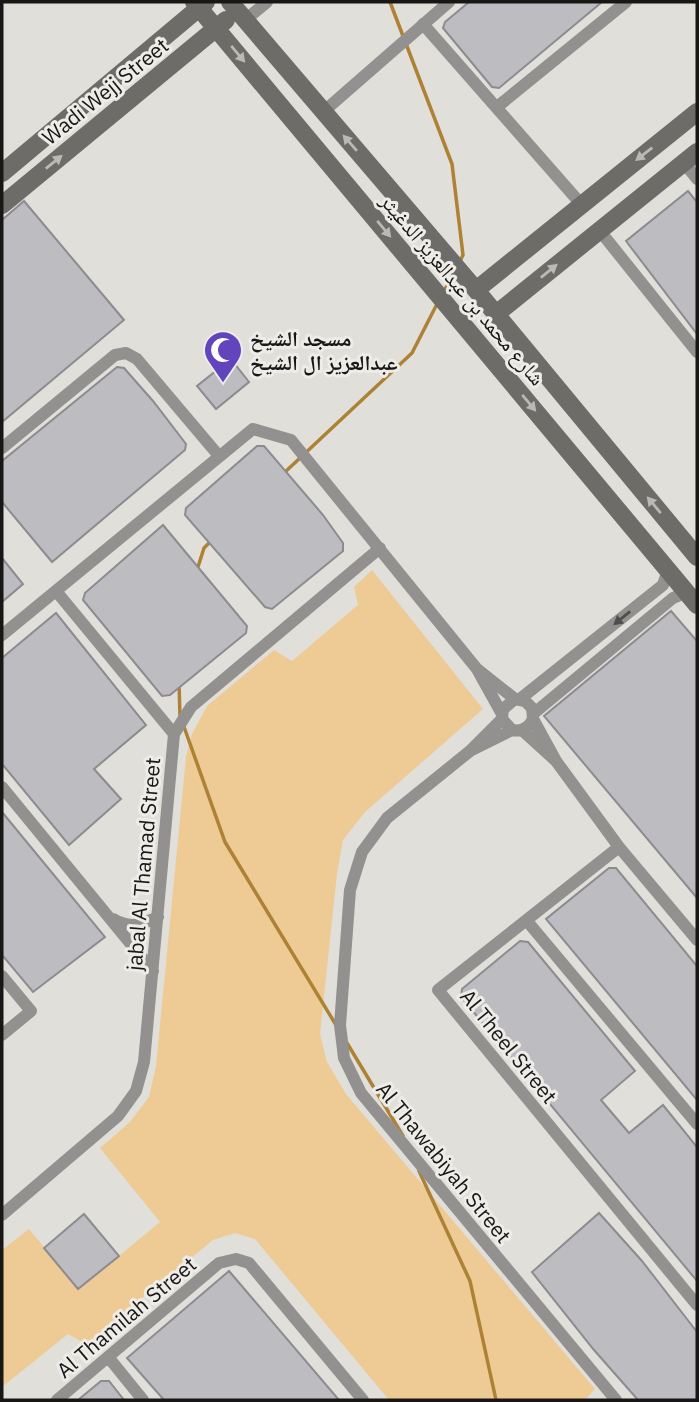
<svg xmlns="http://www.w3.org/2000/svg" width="699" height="1402" viewBox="0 0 699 1402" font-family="'IBM Plex Sans','Noto Naskh Arabic',sans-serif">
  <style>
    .green { fill: #eecb94 }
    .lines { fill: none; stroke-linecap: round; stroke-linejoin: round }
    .stream { stroke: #ae8235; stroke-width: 3.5 }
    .building { fill: #bcbcc1; stroke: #8c8b90; stroke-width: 2 }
    .street { stroke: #92918f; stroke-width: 12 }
    .secondary { stroke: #6e6c69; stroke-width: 18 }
    .oneway { fill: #bbb9b5 }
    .oneway2 { fill: #4f4e4c }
    .labels { text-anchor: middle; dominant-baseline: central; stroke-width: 6; stroke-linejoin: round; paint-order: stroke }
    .street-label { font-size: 21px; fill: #181716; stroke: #eeece8 }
    .poi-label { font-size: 21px; font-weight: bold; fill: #181716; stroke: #eeece8; text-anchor: start }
  </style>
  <rect width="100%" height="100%" fill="#e1dfda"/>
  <path class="green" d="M372,570L483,709L365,812L343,840L337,874L320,1034L327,1062L346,1094L595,1389L585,1400H389L255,1239L235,1233L213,1240L86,1344L68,1334L2,1387V1250L29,1229L79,1289L160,1222L100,1148L130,1122L149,1097L156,1066L186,757L192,734L207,706L274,650L292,661L358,605L354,587Z"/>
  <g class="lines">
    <path class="stream" d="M390,2L452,164L463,255L459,263
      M444,291L454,273
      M284,473L412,353L437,304
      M197,570L204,548L212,540
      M179,683L180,717
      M183,724L225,842L336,1025
      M347,1043L403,1136
      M419,1171L470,1281L496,1400"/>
  </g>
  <path class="building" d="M469,2H602L499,88L492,87L443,28L445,22Z
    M688,191L697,202V334L626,241Z
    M24,201L124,320L2,422V220Z
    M231,359L249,382L216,409L197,386Z
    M117,367L124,368L153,401L186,444L185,450L52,562L2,502V461Z
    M257,446H264L323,515L343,543V551L272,609L265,607L185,515L186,508Z
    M163,525L247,626L246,633L170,695L162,696L83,600L85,593Z
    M2,558L23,584L2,602Z
    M671,611L697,641V898L544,716Z
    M56,613L146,725L94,769L121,799L69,845L2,764V658Z
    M2,812L105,937L33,992L2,955Z
    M609,868H616L697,966V1100L546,919Z
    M520,941L528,942L635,1071L601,1100L629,1133L663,1105L697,1147V1281L461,997L462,989Z
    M599,1213L642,1261L697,1332V1400H638L594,1350L532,1272Z
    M84,1214L119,1256L78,1289L44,1248Z
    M229,1271L339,1400H164L127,1358Z
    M101,1381H109L124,1400H78Z"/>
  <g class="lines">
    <path class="street" d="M245,20L267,2
      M423,24L581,204
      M497,107L626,2
      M323,112L449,2
      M684,163L697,179
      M600,231L697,352
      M2,448L115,355L126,353L137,359L219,456
      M56,591L174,734
      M2,635L253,429L291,440L477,669
      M520,699L663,585L668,570
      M502,714L477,669L515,699
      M533,714L673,598L687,592
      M502,719L470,751L512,730
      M522,730L556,761L533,719L532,708L525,701L515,699L503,709L502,719L512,730C522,732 529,728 533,719
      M470,751L387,818L362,852L350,890L340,1025L344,1058L361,1093L616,1400
      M556,761L619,847L697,940
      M2,787L153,971
      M619,847L438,990L697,1305
      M113,919C130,929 141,925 158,917
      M527,921L697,1124
      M2,976L31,1011L2,1035
      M2,1215L118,1116L136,1091L144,1062L174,734L191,707L380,548
      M109,1358L143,1400
      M57,1400L219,1263L236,1259L249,1263L363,1400"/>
    <path class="secondary" d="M194,2L697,605
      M230,2L476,290L697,557
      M2,173L206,2
      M2,205L226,20
      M476,290L697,112
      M496,314L697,152"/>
  </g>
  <defs><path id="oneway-solid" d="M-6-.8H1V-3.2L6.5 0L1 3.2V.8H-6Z" transform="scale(1.75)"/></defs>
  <g class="oneway">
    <use href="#oneway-solid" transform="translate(238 54) rotate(50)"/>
    <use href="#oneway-solid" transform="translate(350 143) rotate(-131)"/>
    <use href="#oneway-solid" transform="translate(644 154) rotate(142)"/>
    <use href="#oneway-solid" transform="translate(54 162) rotate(-39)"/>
    <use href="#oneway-solid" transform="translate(384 229) rotate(50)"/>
    <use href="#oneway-solid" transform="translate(549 271) rotate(-39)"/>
    <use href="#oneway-solid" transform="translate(529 403) rotate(50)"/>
    <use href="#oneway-solid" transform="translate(654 505) rotate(-130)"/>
  </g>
  <use class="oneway2" href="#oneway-solid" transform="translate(622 618) rotate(141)"/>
  <defs>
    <symbol id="mosque-pin" viewBox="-11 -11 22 30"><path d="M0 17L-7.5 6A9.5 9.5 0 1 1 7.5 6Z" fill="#6244bc" stroke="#eeece8"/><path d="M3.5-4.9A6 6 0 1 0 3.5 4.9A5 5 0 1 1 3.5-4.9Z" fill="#fff"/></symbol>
  </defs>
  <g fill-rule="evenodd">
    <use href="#mosque-pin" x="201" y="328" width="44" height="60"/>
  </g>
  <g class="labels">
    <g class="street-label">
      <text transform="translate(105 91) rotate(-39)">Wadi Wejj Street</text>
      <text transform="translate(463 289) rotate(50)">شارع محمد بن عبدالعزيز الدغيثر</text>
      <text transform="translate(143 864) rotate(-85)">jabal Al Thamad Street</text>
      <text transform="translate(509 1046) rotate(51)">Al Theel Street</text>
      <text transform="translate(444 1162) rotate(51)">Al Thawabiyah Street</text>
      <text transform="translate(126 1317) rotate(-40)">Al Thamilah Street</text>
    </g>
    <g class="poi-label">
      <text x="250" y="338">مسجد الشيخ<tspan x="250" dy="24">عبدالعزيز ال الشيخ</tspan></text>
    </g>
  </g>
  <rect width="699" height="1402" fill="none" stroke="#181716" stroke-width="7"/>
</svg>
